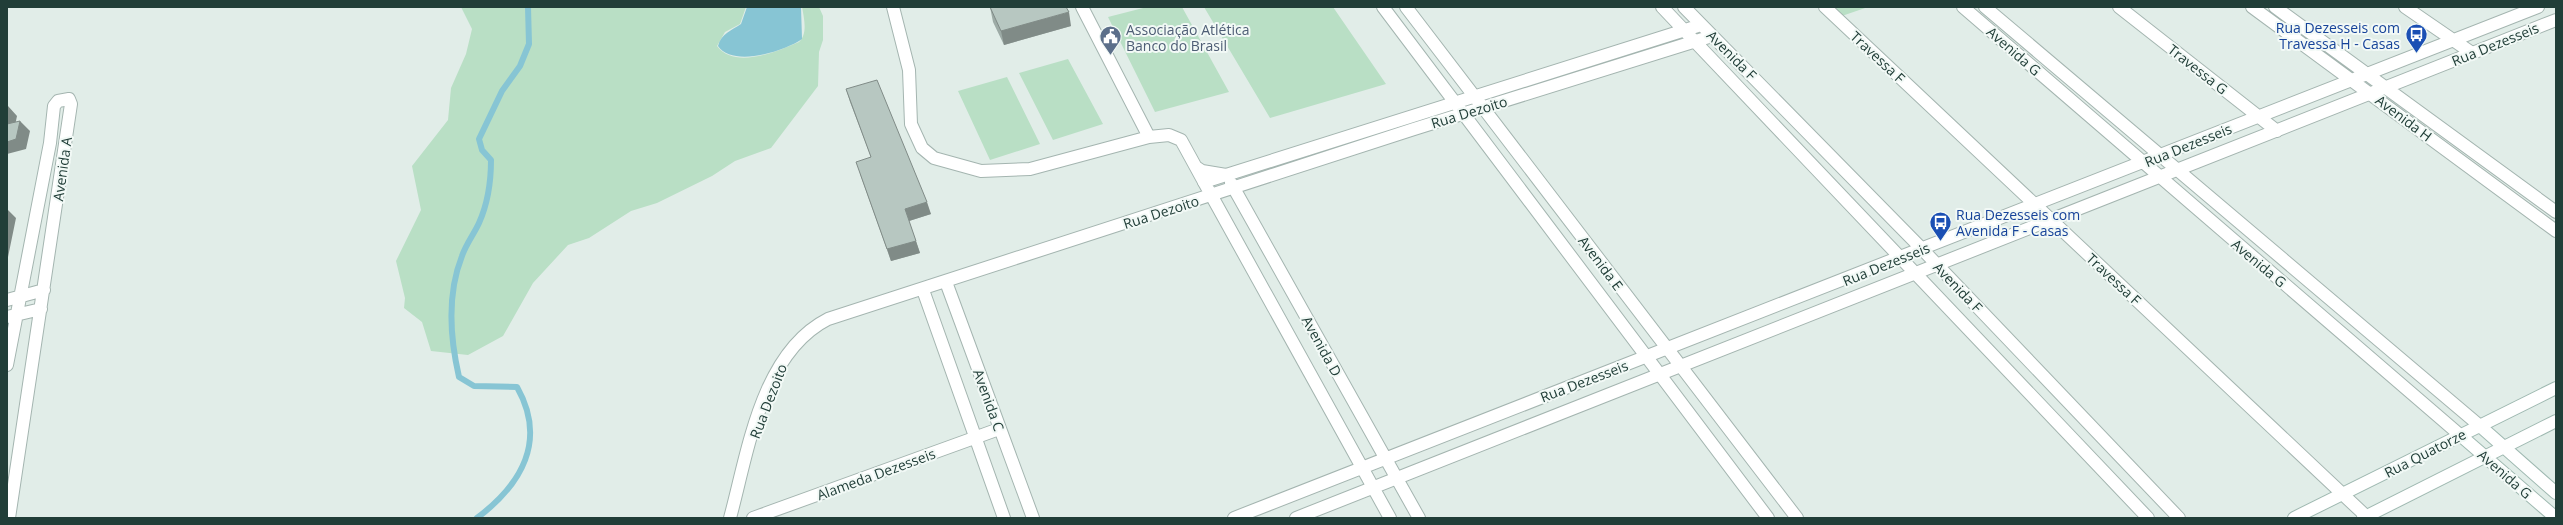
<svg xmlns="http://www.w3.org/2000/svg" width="2563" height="525" viewBox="0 0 2563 525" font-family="'Open Sans',sans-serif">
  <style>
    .green { fill: #b9dfc5 }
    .water { fill: #87c5d4 }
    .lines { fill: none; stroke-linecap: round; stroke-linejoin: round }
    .stream { stroke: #87c5d4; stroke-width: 6 }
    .lane-casing { stroke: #a4b5b0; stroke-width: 14 }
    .street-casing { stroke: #a4b5b0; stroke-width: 14 }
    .secondary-casing { stroke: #9fb9b1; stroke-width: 14 }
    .lane { stroke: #fff; stroke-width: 12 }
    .street { stroke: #fff; stroke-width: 12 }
    .secondary { stroke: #fff; stroke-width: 12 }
    .wall { fill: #9daba6 }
    .shaded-wall { fill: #808b87 }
    .building { fill: #b7c7c1; stroke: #808b87 }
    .labels { text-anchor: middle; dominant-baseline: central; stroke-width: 4; stroke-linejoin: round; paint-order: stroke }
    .transit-label { font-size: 14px; fill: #164399; stroke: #f2f9f6; text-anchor: end }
    .service-label { font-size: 14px; fill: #4e5e75; stroke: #f2f9f6; text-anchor: start }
    .street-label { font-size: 14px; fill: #213e38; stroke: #f2f9f6 }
  </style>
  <rect width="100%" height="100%" fill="#e1ede8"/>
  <path class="green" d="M461,7H746L740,24L725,32L717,46C735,70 778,51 799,42C808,34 804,18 802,7H819L823,16V40L819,52L818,86L771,148L735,161L712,176L657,203L631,211L589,238L568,245L533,283L503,336L468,355L431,351L422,322L404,308L405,298L396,261L421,210L412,166L448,120L451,88L466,54L472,29Z
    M1147,7H1182L1229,92L1155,112L1108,17Z
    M1204,7H1333L1386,84L1270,118Z
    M1825,7H1868L1836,18Z
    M1068,59L1103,124L1053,140L1019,73Z
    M1007,77L1040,144L990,160L958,91Z"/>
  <path class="water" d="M747,7H801L802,39C785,51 733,68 718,46C721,34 732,30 741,24Z"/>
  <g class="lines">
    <path class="stream" d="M477,518C522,484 547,440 517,387L474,386L459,377C450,338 447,294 462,256C466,244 474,234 479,223C488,203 491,182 491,160L482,150L479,139L502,91L520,66L529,44L528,7"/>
    <defs>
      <path id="lane" d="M893,7L909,70L911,124L922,148L934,158L981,171L1030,169L1149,137L1169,135L1181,140L1204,182
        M1082,7L1149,137
        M1196,167L1202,171L1226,175"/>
      <path id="street" d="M1383,7L1768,518
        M1406,7L1797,518
        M1662,7L2148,518
        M1684,7L1922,249L2179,518
        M1825,7L2368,518
        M1963,7L2460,435
        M1985,7L2480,426
        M2119,7L2277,131
        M2252,7L2556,231
        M2275,7L2556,212
        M2405,7L2472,53
        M1231,183L1419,518
        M946,282L1033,518
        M923,290L1004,518
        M7,300L44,290
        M7,317L41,309
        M7,365L50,143L54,106L58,101L69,99L71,104L9,518
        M730,518C748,452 761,353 828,319L1414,129L1712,36
        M753,518L999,429
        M1234,518L2538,7
        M1296,518L2556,20
        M1390,518L1204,182L1701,25"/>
      <path id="secondary" d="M2480,426L2556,493
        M2460,435L2556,518
        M2294,518L2556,388
        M2363,518L2556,421"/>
    </defs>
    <use href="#lane" class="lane-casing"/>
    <use href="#street" class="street-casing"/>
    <use href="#secondary" class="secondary-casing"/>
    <use href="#lane" class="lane"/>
    <use href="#street" class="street"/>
    <use href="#secondary" class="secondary"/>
  </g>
  <path class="wall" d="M990,7L1071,26L1004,45L993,22Z
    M846,89L931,214L909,221L920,253L891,261L860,174L871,157L850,102Z"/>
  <path class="shaded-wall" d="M1069,12L1071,26L1004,45L1001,31Z
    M8,106L17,116L13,135L7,129V109Z
    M20,121L30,131L26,149L7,154V142Z
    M927,202L931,214L909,221L905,209Z
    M7,209L16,218L7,262Z
    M916,241L920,253L891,261L887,249Z"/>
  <path class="building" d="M990,7H1066L1069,12L1001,31Z
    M877,80L927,202L905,209L916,241L887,249L856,162L871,157L846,89Z
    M20,121L16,139L7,142V124Z"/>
  <defs>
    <symbol id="bus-pin" viewBox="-11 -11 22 30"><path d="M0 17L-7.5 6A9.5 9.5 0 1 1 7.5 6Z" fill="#1a4fb4" stroke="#f2f9f6"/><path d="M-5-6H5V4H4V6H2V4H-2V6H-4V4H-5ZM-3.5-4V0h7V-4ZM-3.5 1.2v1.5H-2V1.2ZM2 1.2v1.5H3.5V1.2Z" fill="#fff"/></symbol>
    <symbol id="civic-pin" viewBox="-11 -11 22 30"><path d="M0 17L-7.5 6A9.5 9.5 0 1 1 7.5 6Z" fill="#5c6f8a" stroke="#f2f9f6"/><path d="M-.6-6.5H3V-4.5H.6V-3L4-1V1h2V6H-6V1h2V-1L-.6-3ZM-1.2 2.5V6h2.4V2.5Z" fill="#fff"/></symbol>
  </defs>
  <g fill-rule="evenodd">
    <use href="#bus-pin" x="2404" y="22" width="25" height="34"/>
    <use href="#civic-pin" x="1098" y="24" width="25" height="34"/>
    <use href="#bus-pin" x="1928" y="210" width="25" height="34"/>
  </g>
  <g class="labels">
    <g class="transit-label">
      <text x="2400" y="27">Rua Dezesseis com<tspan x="2400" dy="16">Travessa H - Casas</tspan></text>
      <text x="1956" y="214" text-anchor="start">Rua Dezesseis com<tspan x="1956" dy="16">Avenida F - Casas</tspan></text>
    </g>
    <g class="service-label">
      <text x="1126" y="29">Associação Atlética<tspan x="1126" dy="16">Banco do Brasil</tspan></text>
    </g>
    <g class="street-label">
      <text transform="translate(2495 44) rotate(-22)">Rua Dezesseis</text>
      <text transform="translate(2014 51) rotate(41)">Avenida G</text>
      <text transform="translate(1732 55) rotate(45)">Avenida F</text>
      <text transform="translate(1878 57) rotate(43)">Travessa F</text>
      <text transform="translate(2198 69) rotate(38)">Travessa G</text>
      <text transform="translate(1469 112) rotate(-17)">Rua Dezoito</text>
      <text transform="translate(2404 118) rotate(37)">Avenida H</text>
      <text transform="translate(2188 145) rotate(-22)">Rua Dezesseis</text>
      <text transform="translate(62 169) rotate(-82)">Avenida A</text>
      <text transform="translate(1161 212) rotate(-18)">Rua Dezoito</text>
      <text transform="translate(1601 263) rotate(53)">Avenida E</text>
      <text transform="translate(2259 263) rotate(40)">Avenida G</text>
      <text transform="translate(1886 264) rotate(-22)">Rua Dezesseis</text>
      <text transform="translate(2114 279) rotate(43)">Travessa F</text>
      <text transform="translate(1958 287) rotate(46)">Avenida F</text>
      <text transform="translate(1322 346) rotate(61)">Avenida D</text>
      <text transform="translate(1584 381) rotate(-21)">Rua Dezesseis</text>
      <text transform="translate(989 400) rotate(70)">Avenida C</text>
      <text transform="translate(768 401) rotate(-69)">Rua Dezoito</text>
      <text transform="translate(2425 453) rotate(-27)">Rua Quatorze</text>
      <text transform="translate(876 474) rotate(-20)">Alameda Dezesseis</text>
      <text transform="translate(2505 474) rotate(41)">Avenida G</text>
    </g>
  </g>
  <rect width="2563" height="525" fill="none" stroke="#213e38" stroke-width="16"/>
</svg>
